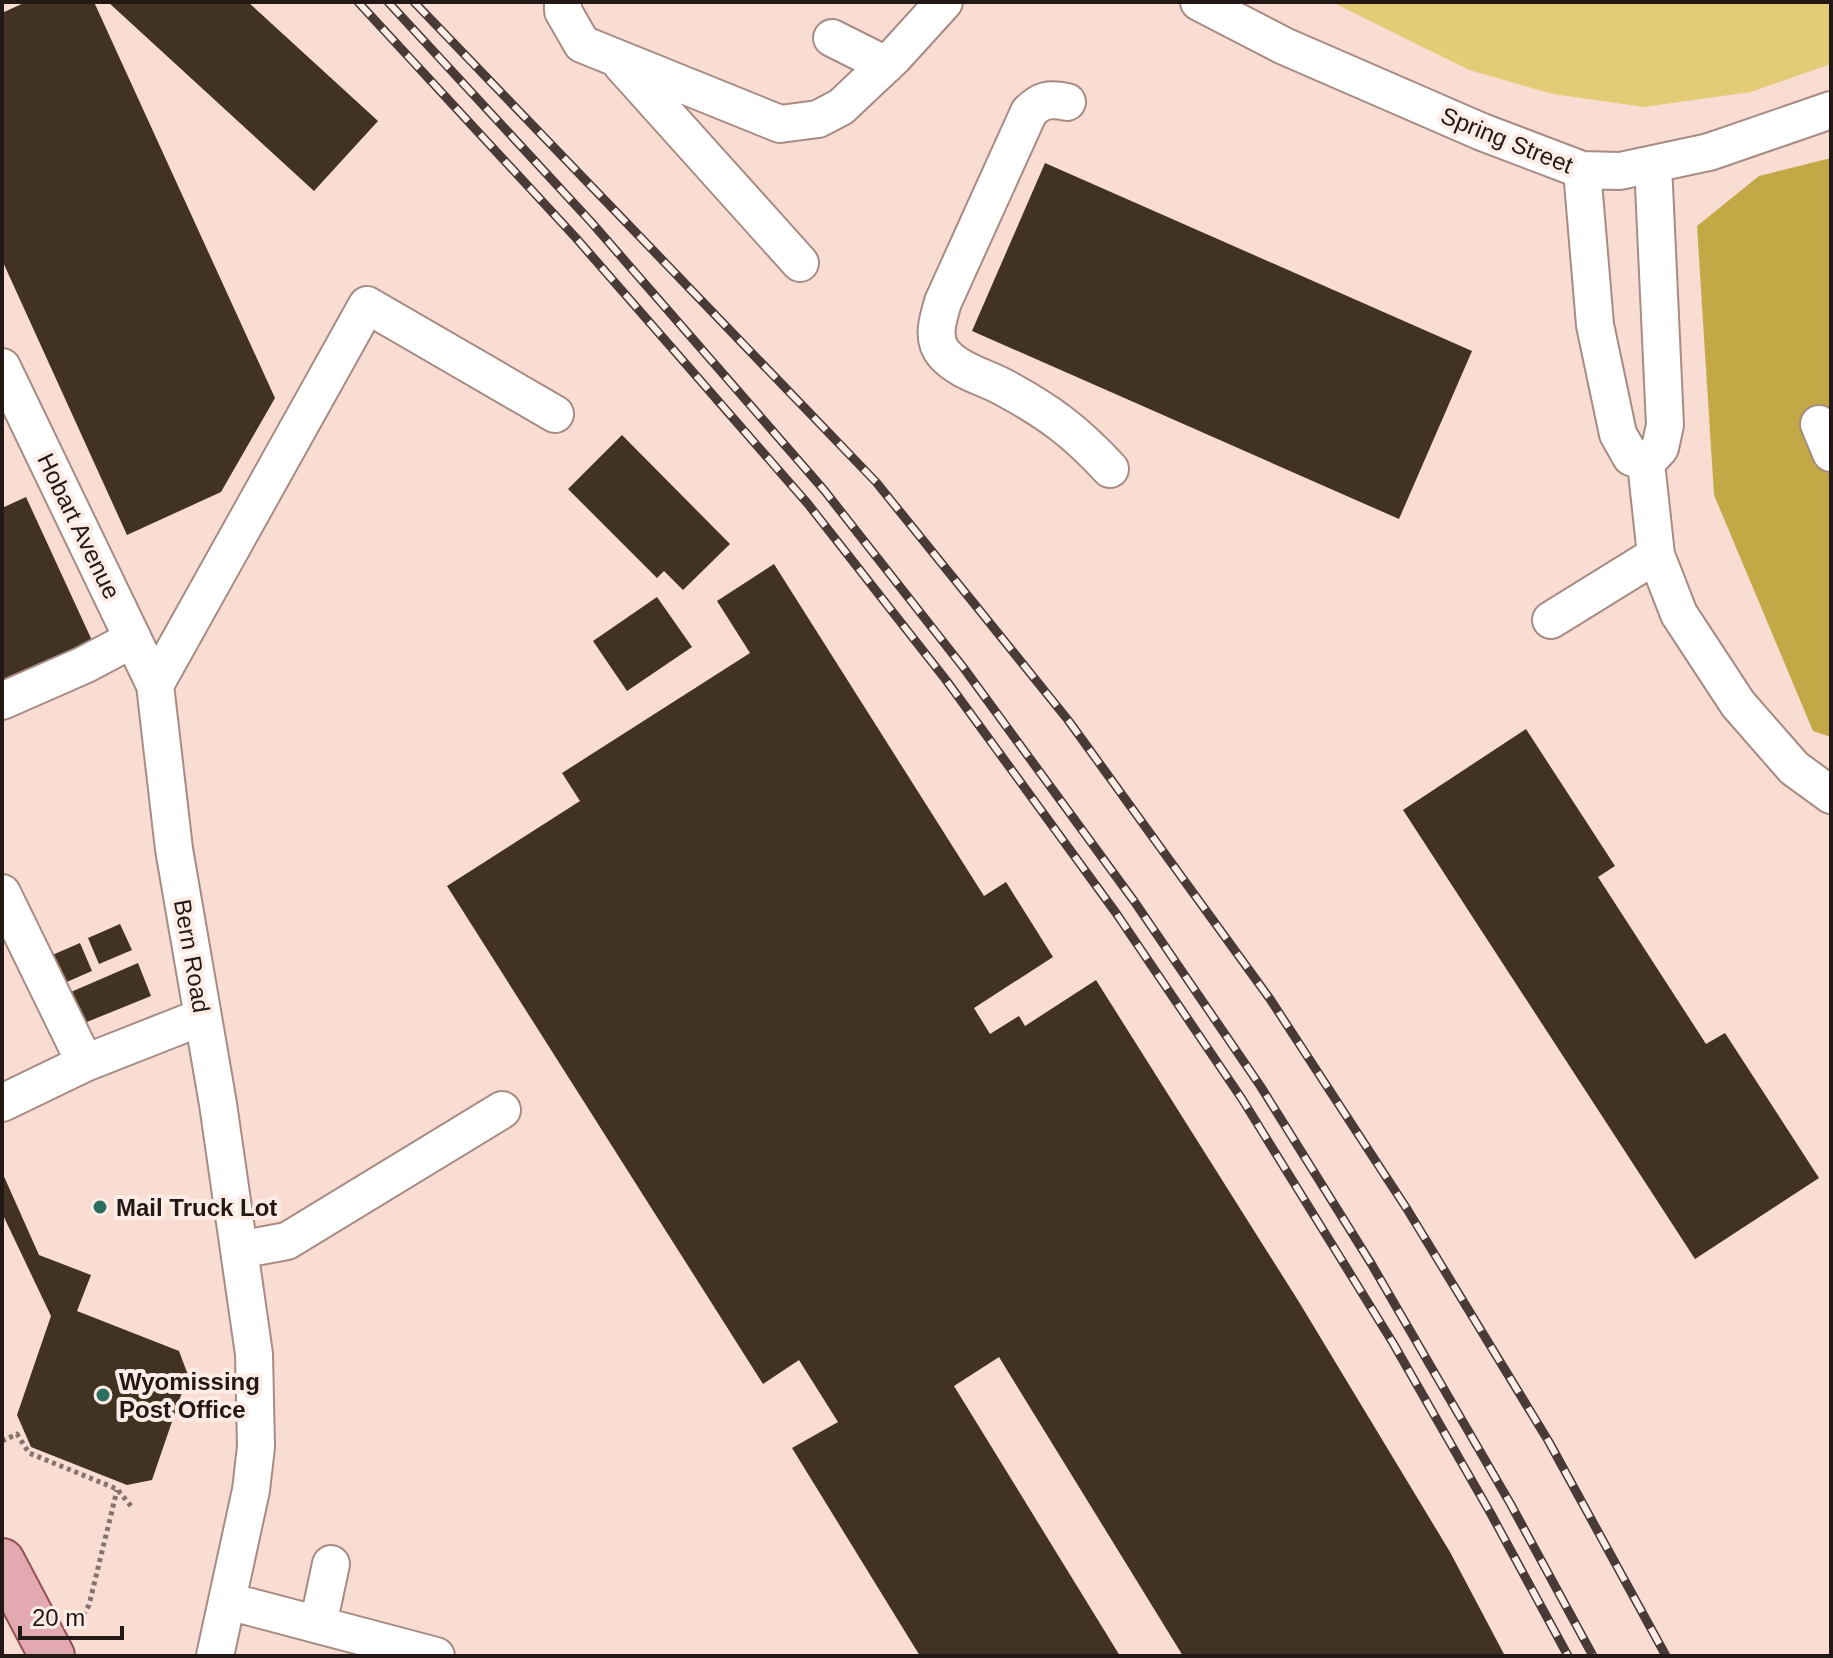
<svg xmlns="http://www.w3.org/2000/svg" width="1833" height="1658" viewBox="0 0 1833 1658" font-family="Helvetica,sans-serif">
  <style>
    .green { fill: #e4cc77 }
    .forest { fill: #c2a946 }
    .building { fill: #413221 }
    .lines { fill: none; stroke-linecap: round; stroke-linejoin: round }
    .minor-casing { stroke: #a78c83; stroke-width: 40 }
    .major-casing { stroke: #945158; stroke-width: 48 }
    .path { stroke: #85726c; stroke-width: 5; stroke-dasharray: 4 4; stroke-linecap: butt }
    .minor { stroke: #fff; stroke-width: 36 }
    .major { stroke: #e3a9b0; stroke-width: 44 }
    .rail-casing { stroke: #483b37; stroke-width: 9 }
    .rail { stroke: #feece6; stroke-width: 6; stroke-dasharray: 18; stroke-linecap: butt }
    .poi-dot { fill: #2b6e60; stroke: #feece6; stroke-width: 3 }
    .labels { text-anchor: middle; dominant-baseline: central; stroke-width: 8; stroke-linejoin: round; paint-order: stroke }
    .street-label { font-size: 24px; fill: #221815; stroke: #feece6 }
    .poi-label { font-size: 24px; font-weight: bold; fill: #221815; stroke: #feece6; text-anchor: start }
  </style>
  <rect width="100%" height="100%" fill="#f9dcd2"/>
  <path class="green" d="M1332,2H1831V64L1751,92L1644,107L1553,94L1469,70Z"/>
  <path class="forest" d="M1831,158V737L1813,731L1714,495L1697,226L1759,176Z"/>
  <path class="building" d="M26,2H94L275,398L221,492L127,535L2,260V13Z
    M108,2H248L378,121L314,191Z
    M1045,163L1472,351L1399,519L972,331Z
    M622,435L730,544L683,590L664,571L657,578L568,489Z
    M26,497L95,647L8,687L2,674V508Z
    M774,564L984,896L1006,882L1053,957L974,1008L990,1034L1019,1016L1025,1026L1096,980L1299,1302L1450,1552L1505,1656H1183L999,1357L954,1386L1120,1656H920L792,1448L838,1422L799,1360L763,1384L447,886L580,801L562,773L750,653L717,601Z
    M657,597L692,647L627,691L593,641Z
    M1526,729L1615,866L1598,877L1706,1044L1725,1033L1819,1178L1695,1259L1403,810Z
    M120,924L132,950L99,964L88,938Z
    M80,943L92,971L62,984L50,956Z
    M138,963L151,996L77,1026L64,995Z
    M2,1172L39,1255L91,1275L77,1311L179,1351L188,1375L152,1480L127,1485L31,1447L17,1415L51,1316L2,1213Z"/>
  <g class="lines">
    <defs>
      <path id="minor" d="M563,2V11L582,44L780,124L818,119L841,107L894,57L944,2
        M1199,2L1284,46L1482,132L1582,170L1620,171L1709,152L1831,110
        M832,38L886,65
        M622,65L800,263
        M1067,102C1049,98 1041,100 1029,112L943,302C938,319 931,339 944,354C959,371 984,377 1003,387C1049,412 1075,431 1110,469
        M1653,164L1665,425L1660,448L1646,463L1656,555L1679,614L1738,704L1794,768L1831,795
        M1582,170L1595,325L1618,434L1631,457L1646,463
        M2,367L155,685
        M1819,424L1831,453
        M1551,620L1656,555
        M2,701L84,665L133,639
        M2,893L85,1063
        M2,1103L85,1063L202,1017
        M239,1250L287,1241L502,1110
        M228,1601L436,1656
        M318,1625L331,1564
        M215,1656L251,1490L256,1447L254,1354L218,1104L174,849L155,685L367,305L555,414"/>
      <path id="major" d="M2,1561L52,1656"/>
    </defs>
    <use href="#minor" class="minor-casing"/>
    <use href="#major" class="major-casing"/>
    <path class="path" d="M2,1441L17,1434L29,1453L117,1489L131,1506
      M79,1622L89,1605L117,1490"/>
    <use href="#minor" class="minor"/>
    <use href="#major" class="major"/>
    <defs>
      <path id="rail" d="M358,2L576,238L808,504L946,680L1116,913L1242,1099L1393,1343L1491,1514L1568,1656
        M388,2L592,223L824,490L963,667L1134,901L1261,1087L1372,1265L1510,1503L1593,1656
        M414,2L876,482L1068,720L1270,999L1407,1209L1549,1442L1666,1656"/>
    </defs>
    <use href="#rail" class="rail-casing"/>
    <use href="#rail" class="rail"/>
  </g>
  <g class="poi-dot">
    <circle cx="100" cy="1207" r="8"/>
    <circle cx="103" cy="1395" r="8"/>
  </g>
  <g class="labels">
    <g class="street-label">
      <text transform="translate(1507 140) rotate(22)">Spring Street</text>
      <text transform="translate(79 526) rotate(64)">Hobart Avenue</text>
      <text transform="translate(192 956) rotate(80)">Bern Road</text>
    </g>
    <g class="poi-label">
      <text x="116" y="1207">Mail Truck Lot</text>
      <text x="119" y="1381">Wyomissing<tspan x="119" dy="28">Post Office</tspan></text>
    </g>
  </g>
  <rect width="1833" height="1658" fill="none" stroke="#221815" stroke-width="8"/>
  <path d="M20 1626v12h102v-12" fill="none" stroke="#221815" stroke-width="4"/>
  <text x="32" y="1626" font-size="24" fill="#221815" stroke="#feece6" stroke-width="6" paint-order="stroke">20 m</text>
</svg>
